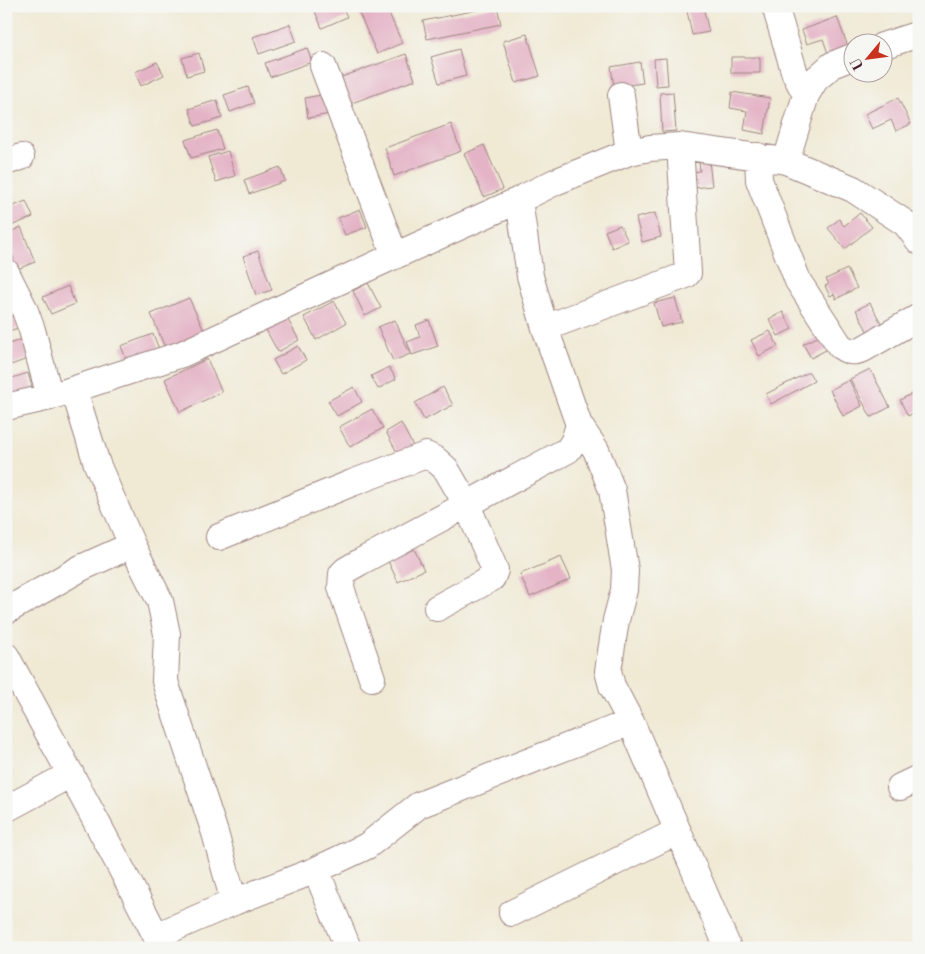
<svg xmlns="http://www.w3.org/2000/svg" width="925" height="954" viewBox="0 0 925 954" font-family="'Libre Bodoni',serif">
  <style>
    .building { fill: #e4b4c6 }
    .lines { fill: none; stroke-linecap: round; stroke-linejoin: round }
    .minor-casing { stroke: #9d8480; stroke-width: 28 }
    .minor { stroke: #fff; stroke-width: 26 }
  </style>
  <rect width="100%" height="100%" fill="#f6f6f2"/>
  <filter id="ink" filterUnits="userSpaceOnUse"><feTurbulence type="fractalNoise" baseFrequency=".02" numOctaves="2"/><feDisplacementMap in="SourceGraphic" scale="10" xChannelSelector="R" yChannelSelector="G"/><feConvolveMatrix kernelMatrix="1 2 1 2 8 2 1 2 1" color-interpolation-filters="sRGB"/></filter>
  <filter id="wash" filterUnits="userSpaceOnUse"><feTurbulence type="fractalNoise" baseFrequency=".0096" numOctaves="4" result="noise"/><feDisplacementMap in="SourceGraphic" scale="20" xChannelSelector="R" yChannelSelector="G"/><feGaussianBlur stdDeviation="1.12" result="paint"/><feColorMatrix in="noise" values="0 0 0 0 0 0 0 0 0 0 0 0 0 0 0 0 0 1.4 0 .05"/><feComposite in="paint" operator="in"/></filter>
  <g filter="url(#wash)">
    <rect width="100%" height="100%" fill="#f0ead5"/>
    <g id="blocks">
      <path class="building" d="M321,6H342L347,17L322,28L314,9Z
        M356,6H386L402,43L377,54Z
        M497,6L501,24L427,39L423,21Z
        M686,6H703L709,32L692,35Z
        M837,17L850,52L830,59L823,39L807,44L802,30Z
        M290,24L296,41L259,54L253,37Z
        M527,34L540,76L516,83L503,41Z
        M307,48L312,62L270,77L265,63Z
        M459,49L466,76L439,83L431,57Z
        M199,53L204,71L187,76L182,58Z
        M406,54L415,80L349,104L339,78Z
        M731,57H760V73H731Z
        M666,58L668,85L656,86L654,59Z
        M157,62L164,75L141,86L135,72Z
        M640,62L643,83L614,87L611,67Z
        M248,87L254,103L230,112L224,95Z
        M673,92L676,131L662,132L660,93Z
        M732,92L770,98L764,134L744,130L747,111L730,108Z
        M326,94L330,114L308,118L305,98Z
        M898,98L911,124L896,131L891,120L872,129L865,114Z
        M217,100L222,118L195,126L189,109Z
        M451,124L461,151L394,176L385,148Z
        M217,130L223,149L191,158L185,140Z
        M484,145L503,189L484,197L464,154Z
        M228,151L235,176L216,182L208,157Z
        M709,161L712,186L685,189L683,173L700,171L699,163Z
        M280,167L285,181L249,194L244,180Z
        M6,189L12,200L6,202Z
        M26,201L33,217L6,228V209Z
        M360,209L367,227L345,235L338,218Z
        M655,213L661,237L642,242L636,218Z
        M860,213L872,227L845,249L828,228L839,219L844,226Z
        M620,225L628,241L612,248L605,231Z
        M21,227L35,262L10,272L7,262L14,259L11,251L6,253V234Z
        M258,251L272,290L256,295L243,256Z
        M847,269L857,288L836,299L834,294L830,296L825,286L829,284L826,279Z
        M368,283L381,308L365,316L353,291Z
        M68,286L75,304L51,314L43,297Z
        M189,298L205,333L166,350L151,314Z
        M675,298L682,322L661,327L654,303Z
        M334,301L346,323L316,340L304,317Z
        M870,303L885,330L871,338L856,310Z
        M783,312L792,329L778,336L769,319Z
        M14,316L18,328L6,332V318Z
        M287,318L299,340L278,352L266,330Z
        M395,320L410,354L393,361L378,327Z
        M429,320L438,346L412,355L407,342L420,337L416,325Z
        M770,331L778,346L759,356L751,340Z
        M828,332L835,345L811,358L803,344Z
        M153,334L161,354L129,367L121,346Z
        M23,339L30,358L11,365L6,352V345Z
        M298,346L306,360L281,374L273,360Z
        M207,359L222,392L180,412L165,379Z
        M389,367L396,379L378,389L371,376Z
        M870,369L890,407L871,417L850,379Z
        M809,372L814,381L771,404L766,394Z
        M28,373L34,394L6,403V390L8,389L6,380Z
        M849,380L862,406L843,416L830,390Z
        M354,387L362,402L337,416L328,401Z
        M443,387L453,405L424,420L415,403Z
        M919,390V410L908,416L900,400Z
        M372,409L383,428L350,447L339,427Z
        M401,423L414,448L399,456L386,432Z
        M414,549L424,570L398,582L388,561Z
        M561,557L571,579L530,597L520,574Z"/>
    </g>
  </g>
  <g filter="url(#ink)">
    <use href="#blocks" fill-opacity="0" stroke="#9d8480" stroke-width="1"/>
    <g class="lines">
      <defs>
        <path id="minor" d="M775,6L795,74L806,95
          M882,46L919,34
          M323,66L395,256
          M621,95L629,152
          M758,156L759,180L798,281L840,346C849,352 852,353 863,349L919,317
          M786,161L806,95L815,80L832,65L852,57
          M6,162L21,157
          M6,272L24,308L32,330L50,397
          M545,328L686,275L688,273L680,146
          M74,390L97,464L132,545L160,601L167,634L165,681L167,688L215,833L234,902
          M6,407L50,397L182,354L381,262L519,200L555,182L629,152L650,148L680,146L786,161L853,189L905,223L919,241
          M579,425L596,450L612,490L625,570L624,590L616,620L608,671L612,686L631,722L728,948
          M219,537L352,483L426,455L436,460L446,469L467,505L495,570L492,578L437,608
          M6,611L81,568L132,545
          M6,656C59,753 113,849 162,948
          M372,678L344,597L341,587L342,574L346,570L360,562L568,450L574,441L579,425L545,328L530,276L519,200
          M900,787L919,778
          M6,809L71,774
          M316,870L348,948
          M512,913L678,831
          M156,936L234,902L316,870L367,846L419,805L535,759L631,722"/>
      </defs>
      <use href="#minor" class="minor-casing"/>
      <use href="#minor" class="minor"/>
    </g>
  </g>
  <rect width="925" height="954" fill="none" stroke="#f6f6f2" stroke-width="25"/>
  <g transform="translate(868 58) rotate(241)"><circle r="24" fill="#f6f6f2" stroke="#b1a0a2"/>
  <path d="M0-4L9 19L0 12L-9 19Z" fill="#c8321e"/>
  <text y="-8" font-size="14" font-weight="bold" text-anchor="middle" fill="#4a1f2b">U</text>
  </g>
</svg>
